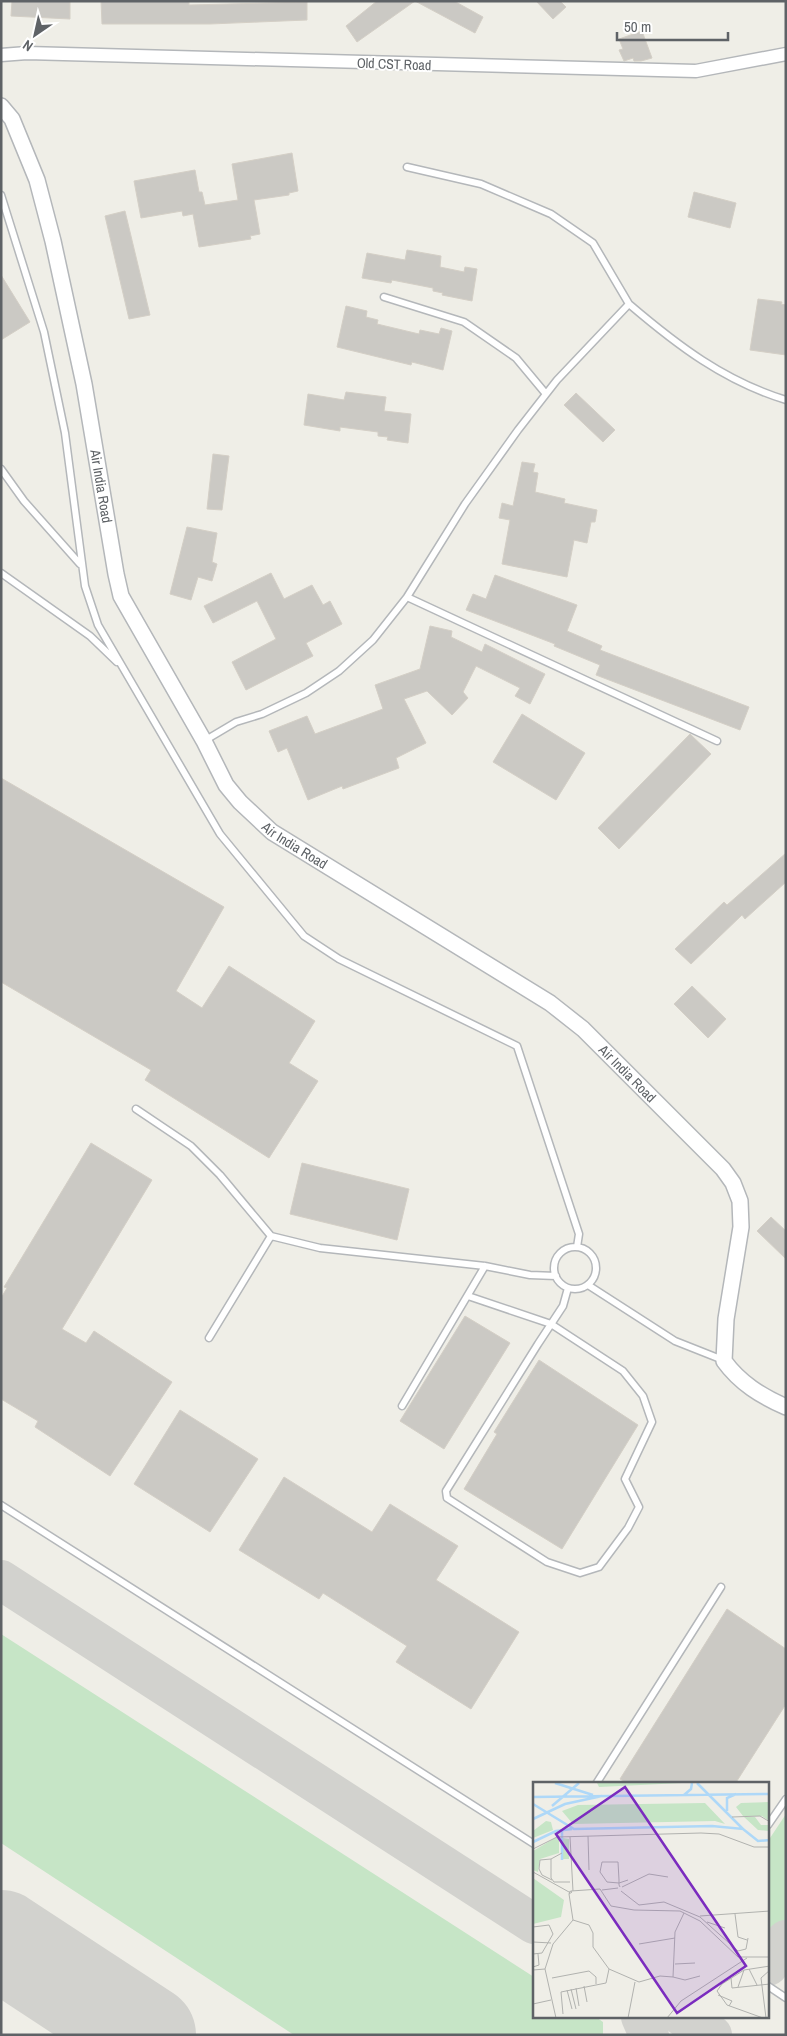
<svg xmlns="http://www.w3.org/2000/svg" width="787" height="2036" viewBox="0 0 787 2036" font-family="'Archivo Narrow',sans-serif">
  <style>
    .green { fill: #c6e5c6 }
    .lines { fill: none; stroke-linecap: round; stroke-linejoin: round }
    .taxiway { stroke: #d2d2ce; stroke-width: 40 }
    .runway { stroke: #d2d2ce; stroke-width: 100 }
    .building { fill: #cbc9c4; stroke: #d4cfc6 }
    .service-casing { stroke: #b4b7ba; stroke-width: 9 }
    .minor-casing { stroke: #b4b7ba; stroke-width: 15 }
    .tertiary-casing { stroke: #b4b7ba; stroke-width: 18 }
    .service { stroke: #fff; stroke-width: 6 }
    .minor { stroke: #fff; stroke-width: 12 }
    .tertiary { stroke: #fff; stroke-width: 15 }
    .labels { text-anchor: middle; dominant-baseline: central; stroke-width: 4; stroke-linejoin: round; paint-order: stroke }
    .street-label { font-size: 14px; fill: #5e6266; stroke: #fff }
    .inset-river { fill: none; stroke: #aed8f8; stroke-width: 2.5 }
    .inset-road { fill: none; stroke: #b1b2af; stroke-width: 1 }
    .view { fill: #7b2cbf; fill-opacity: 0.15; stroke: #7b2cbf; stroke-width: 2.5 }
    .inset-edge { fill: none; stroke: #5e6266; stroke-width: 2.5 }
  </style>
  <rect width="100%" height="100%" fill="#efeee7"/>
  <path class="green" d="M1,1634L534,1977V2017H596L603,2022V2035H294L1,1843Z
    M786,1814V1923L768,1948V1841Z"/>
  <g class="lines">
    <path class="taxiway" d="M1,1580L534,1924
      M768,1966L786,1940
      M641,2017L649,2035
      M683,2017L712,2035"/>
    <path class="runway" d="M1,1940L146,2035"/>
  </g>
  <path class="building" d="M12,1H70V19L11,16Z
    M101,1H189V5L307,2V20L210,24H102Z
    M377,1H454L483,17L475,33L415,1L357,42L346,26Z
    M536,1H560L566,7L553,19Z
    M642,31L652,58L641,61H634L633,58L624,61L619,50L623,49L619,39Z
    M292,153L298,191L289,193V195L254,200L260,234L250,236L251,239L199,247L193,214L183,216L182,211L141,218L134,181L195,170L199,192H202L205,205L238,200L232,164Z
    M694,192L736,203L730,228L688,217Z
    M125,211L150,315L129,319L105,216Z
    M407,250L441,256L440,267L464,272L465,267L477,269L472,301L442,295L443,293L433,291V288L392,280L391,283L362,278L367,253L405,260Z
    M1,275L30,322L1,340Z
    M758,299L782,302L781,304L786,305V355L750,350Z
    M346,306L367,311L366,317L378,320L377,324L419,334L420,330L439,334L441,328L452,331L443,370L412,362L411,365L337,347Z
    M346,392L386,397L384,411L411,414L408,443L387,440L388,437L378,436V432L340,427V431L304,425L308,394L344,400Z
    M576,393L615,430L603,442L564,405Z
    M213,454L229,456L222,510L207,509Z
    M522,462L535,464L533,472L538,473L535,492L565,499L564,503L597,510L595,522H591L587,543L574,540L567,577L502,564L510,520L499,518L502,503L513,506Z
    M187,527L217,533L212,562L217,564L212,581L198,577L191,600L170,594Z
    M271,573L284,599L312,585L323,605L330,601L342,624L306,643L313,656L246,690L232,662L276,639L257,601L213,623L204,606Z
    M495,575L577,605L567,631L602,646L600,650L749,707L740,730L596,675L600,665L554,646L555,644L466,610L473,594L486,599Z
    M430,626L452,631L451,637L482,652L485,644L545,674L530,704L515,696L520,688L476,666L463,692L468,698L452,715L427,691L404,699L426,743L396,758L399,768L343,789L342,786L308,800L287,748L278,752L269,731L307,716L315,734L383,709L375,685L420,669Z
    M522,714L585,753L556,800L493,762Z
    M690,734L711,754L619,849L598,828Z
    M1,778L224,907L176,991L202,1008L229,966L315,1021L289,1063L318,1081L269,1158L145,1080L151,1070L1,982Z
    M786,853V882L745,919L742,915L691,964L675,949L724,902L727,905Z
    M692,986L726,1019L708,1038L674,1004Z
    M91,1143L152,1180L62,1329L86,1343L94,1331L172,1382L110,1476L35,1427L38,1421L1,1399V1298L7,1288L4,1287Z
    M302,1163L409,1189L397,1240L290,1214Z
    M771,1217L786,1231V1259L757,1231Z
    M465,1316L510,1343L444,1449L400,1421Z
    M539,1360L638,1425L562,1549L464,1489L497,1434L494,1432Z
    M180,1410L258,1459L210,1532L134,1484Z
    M284,1477L372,1532L390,1504L458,1546L436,1580L519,1632L471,1709L396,1662L407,1646L323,1593L319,1599L239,1550Z
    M727,1609L786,1649V1704L735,1784H628L620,1779Z"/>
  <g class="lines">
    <defs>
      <path id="service" d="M407,167L481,184L551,214L593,243L629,304
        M1,195L44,332L65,433L85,586L98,625L220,834L304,936L339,959L517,1046L579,1234L577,1247
        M384,297L464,322L516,358L546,394
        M1,469L24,501L80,564
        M1,573L90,636L117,662
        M407,597L717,741
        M204,741L236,722L262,714L306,693L339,671L373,640L407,597L465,504L518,430L557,380L629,304C677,345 724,381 786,400
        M136,1109L191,1146L220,1175L271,1236L320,1248L485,1266L530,1275L556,1276
        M554 1268a21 21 0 1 1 42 0a21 21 0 1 1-42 0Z
        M588,1285L675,1341L723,1360
        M468,1296L551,1324L623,1371L643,1396L652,1422L625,1479L639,1507L628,1528L599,1567L580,1573L547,1562L447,1498L446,1491L538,1344L563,1306L568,1288
        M209,1338L271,1236
        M402,1406L485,1266
        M1,1505L534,1844
        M596,1784L721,1587
        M768,1825L786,1799
        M768,1986L786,1998"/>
      <path id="minor" d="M1,55L27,53L696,71L786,54"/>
      <g id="tertiary">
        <path id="s1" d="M1,106L12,119L37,180L53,241L84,384L116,574L121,596L204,741L226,785L240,802L272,832L550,1003L583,1029L723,1169L733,1183L740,1201L741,1227L726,1319L724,1361C740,1383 761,1396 786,1407"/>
      </g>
    </defs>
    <use href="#service" class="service-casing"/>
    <use href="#minor" class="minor-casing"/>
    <use href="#tertiary" class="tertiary-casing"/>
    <use href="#service" class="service"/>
    <use href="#minor" class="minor"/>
    <use href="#tertiary" class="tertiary"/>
  </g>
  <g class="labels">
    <g class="street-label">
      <text transform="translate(394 64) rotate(2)">Old CST Road</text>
      <text stroke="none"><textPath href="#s1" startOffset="396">Air India Road</textPath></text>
      <text stroke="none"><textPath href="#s1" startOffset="816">Air India Road</textPath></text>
      <text stroke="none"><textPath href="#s1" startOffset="1221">Air India Road</textPath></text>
    </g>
  </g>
  <g transform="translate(533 1782)">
    <rect width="236" height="236" fill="#efeee7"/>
    <path d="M64,1H149L66,5ZM236,20V39L229,34H210L203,25L208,21ZM172,21L192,42L182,39L40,42L29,29L45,23ZM211,35H222L228,43H236V49L225,48ZM13,39L18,40L20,48L0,56V49ZM22,56H26V71L7,77L5,90L0,88V69ZM30,56L36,57V77H30ZM0,96L31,118L28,135L0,142Z" fill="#c6e5c6"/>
    <path class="inset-river" d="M22,1L60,13M151,13L158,7L159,1M0,15L237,12M0,22L41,47L179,44L210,47L164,1M19,24L46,1M194,29V16L203,12M0,37L32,22L69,14M210,47L225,59L237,58M0,60L23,49L39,47M29,78V47"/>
    <path class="inset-road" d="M199,35L227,34L237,40M55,54L56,88M37,55L40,109M0,67L24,55L168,51L186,52L221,65H237M29,71L18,77V96L21,100H37M18,77L7,78L6,87L9,93L19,98M0,90L36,110M87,105L86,103V98L85,80H69L67,90L74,100L86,101L95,98M89,105L116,92L135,95M69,108L85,106M38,109L67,107L78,124L101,128L147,129L167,139L205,175H237M88,109L106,123L131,120L167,135L205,169L213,167L215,156M202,132L205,155L214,158M167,134L237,129M40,138L56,143L60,151V165L76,187L106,200L127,194L140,195L142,150L151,131M174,140L192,146M0,145L16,143L20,152L9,171L0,172M0,160L18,161M106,162L142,156M142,182L162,181M0,185L6,183L5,172M12,187L20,162L40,138L36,112L39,110L37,109L36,112M216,187L224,203M0,188L12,187L23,236M140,195L152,198L167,194M19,196L56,189L63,195V202M198,196L199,206L237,202M51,204L54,220M205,205L211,188M43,206L46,224M38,207L43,227M34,208L39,227M185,213L199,219L196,224M0,222L18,218M30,232L28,210L73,201L76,187M95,236L102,200M134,236L148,219L214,176M230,236L194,223L184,209L189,202L211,188L237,184M233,236L228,196L237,188"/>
    <path class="view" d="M92,5L213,184L144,231L23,52Z"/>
    <rect width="236" height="236" class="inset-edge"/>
  </g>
  <rect width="787" height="2036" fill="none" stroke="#5e6266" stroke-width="5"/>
  <g transform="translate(35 35) rotate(214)" stroke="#ffffff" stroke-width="4" paint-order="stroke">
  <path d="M0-4L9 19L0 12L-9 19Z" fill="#5e6266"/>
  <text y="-8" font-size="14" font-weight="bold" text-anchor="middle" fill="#5e6266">N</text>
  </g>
  <path d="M617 32v8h111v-8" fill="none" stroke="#5e6266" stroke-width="2.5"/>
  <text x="624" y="32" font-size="15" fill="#5e6266" stroke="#ffffff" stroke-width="4" paint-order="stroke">50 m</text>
</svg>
